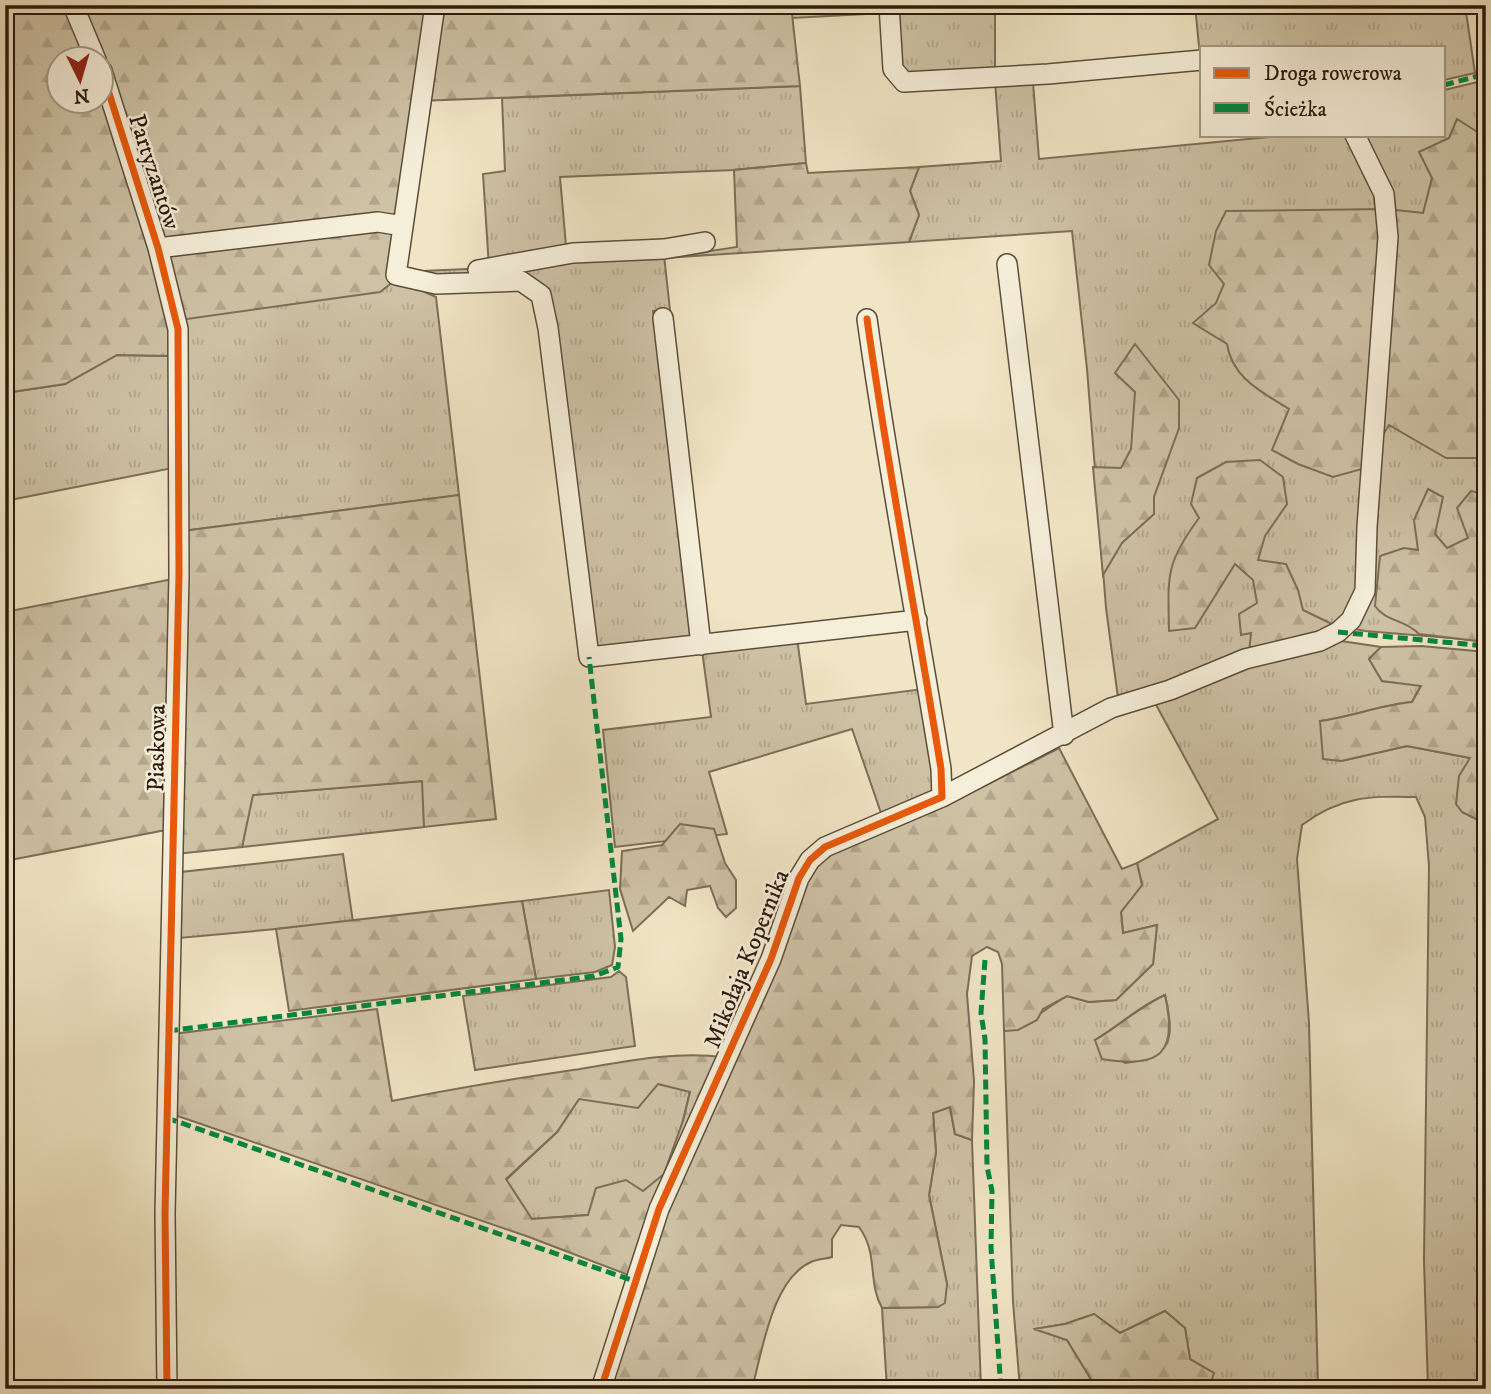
<svg xmlns="http://www.w3.org/2000/svg" width="1491" height="1394" viewBox="0 0 1491 1394" font-family="'IM FELL DW Pica',serif">
  <style>
    .grass { fill: url(#grass-tufts); stroke: #7c6e59; stroke-width: 2; fill-rule: evenodd }
    .forest { fill: url(#forest-firs); stroke: #7c6e59; stroke-width: 2; fill-rule: evenodd }
    .lines { fill: none; stroke-linecap: round; stroke-linejoin: round }
    .minor-casing { stroke: #5c4d3b; stroke-width: 22 }
    .minor { stroke: #f5eed9; stroke-width: 19 }
    .quiet { stroke: #00873e; stroke-width: 5; stroke-dasharray: 10 5; stroke-linecap: butt }
    .cycleway-casing { stroke: #f5eed9; stroke-width: 11 }
    .cycleway { stroke: #e8590c; stroke-width: 7 }
    .labels { text-anchor: middle; dominant-baseline: central; stroke-width: 5; stroke-linejoin: round; paint-order: stroke }
    .street-label { font-size: 24px; fill: #2a1a0d; stroke: #f5eed9 }
  </style>
  <defs>
    <pattern id="grass-tufts" width="24" height="20" patternUnits="userSpaceOnUse" patternTransform="scale(1.75)"><rect width="24" height="20" fill="#cec2a5"/><path d="M3 7l-1-3M5 7V3M7 7l1-3M15 17l-1-3M17 17v-4M19 17l1-3" fill="none" stroke="#b1a68d"/></pattern>
    <pattern id="forest-firs" width="22" height="20" patternUnits="userSpaceOnUse" patternTransform="scale(1.75)"><rect width="22" height="20" fill="#cec2a5"/><path d="M5 1l3.5 6h-7zM16 11l3.5 6h-7z" fill="#b1a68d"/></pattern>
  </defs>
  <rect width="100%" height="100%" fill="#f0e5c4"/>
  <filter id="stains"><feTurbulence type="fractalNoise" baseFrequency=".00286" numOctaves="4"/><feColorMatrix values="0 0 0 0 .2 0 0 0 0 .09 0 0 0 0 .02 0 0 0 .5 -.17"/></filter>
  <radialGradient id="worn" r=".72"><stop offset=".6" stop-color="#630" stop-opacity="0"/><stop offset="1" stop-color="#630" stop-opacity=".3"/></radialGradient>
  <path class="grass" d="M791,5H885V13L792,18Z
    M966,5H995V70L912,77L899,69L894,12Z
    M1195,5H1465L1475,73L1444,80V47H1202L1201,67Z
    M1486,80V641L1365,631L1334,625L1118,698L1106,608L1087,369L1072,231L909,242L919,215L910,191L919,167L1001,161L995,81L1033,82L1039,159L1289,135H1444V90Z
    M800,86L806,163L734,170L560,177L567,257L664,255L670,310L653,311L696,638L593,651L548,296L524,274L445,281L400,272L489,268L483,174L505,171L502,98Z
    M394,278L436,297L459,495L183,531V318Z
    M117,355L172,356L173,468L5,501V393L65,384Z
    M797,638L806,704L923,689L935,780L930,795L881,813L852,729L709,772L727,834L615,847L603,730L711,717L702,650Z
    M1341,641L1381,647L1369,659L1382,681L1421,685L1412,702C1380,705 1352,717 1320,721L1341,761L1407,746L1470,758L1462,812L1486,824V1389H1428L1424,1260L1429,866L1425,817L1416,797C1369,796 1341,796 1302,825L1297,859L1309,1023L1318,1389H1209L1213,1373L1190,1359L1185,1328L1165,1311L1120,1333L1094,1314L1065,1324L1036,1329L1067,1340L1097,1389H1020L1013,1302L1004,1031C1025,1029 1047,1006 1067,996L1089,1002L1116,1000L1153,964L1157,925L1123,933L1121,912L1142,885L1137,863L1218,819L1154,701L1248,666ZM1165,995C1175,1040 1173,1056 1125,1063L1095,1040C1119,1026 1139,1006 1165,995Z
    M423,781L424,827L242,847L252,795Z
    M343,854L353,922L179,938L181,872Z
    M609,890L615,947L612,965L595,972L536,979L522,901Z
    M619,971L626,977L635,1046L475,1070L463,996L611,977Z
    M658,1084L690,1091L683,1121L664,1175L643,1192L588,1215L531,1219L506,1180L557,1132L579,1099Z
    M950,1107L955,1134L972,1140L981,1389H887L882,1308L938,1307L947,1284L929,1195L936,1152L933,1113Z"/>
  <path class="forest" d="M5,5H791L800,86L418,101L393,282L380,292L172,321V356L117,355L65,384L5,393ZM60,60H102V102H60Z
    M1457,119L1479,133L1485,174L1480,205H1486V458H1446L1389,425L1362,469L1333,477L1298,464L1272,450L1289,409C1262,392 1232,378 1227,344L1193,323L1216,303L1224,284L1209,265L1216,231L1226,211L1386,209L1423,213L1432,178L1419,152L1449,138Z
    M806,163L808,173L919,167L910,191L919,215L909,242L664,258L737,247L734,170Z
    M1135,344L1179,400V428L1154,497V514L1122,543L1103,575L1093,467L1121,468L1131,449L1135,392L1115,373Z
    M1260,460L1283,477L1287,504L1265,536L1258,560L1286,564L1298,590L1303,610L1334,625L1320,635L1249,653L1251,633L1241,635L1239,614L1257,603L1253,580L1235,564L1195,628L1169,631C1168,576 1165,564 1199,518L1191,504L1197,478L1226,462Z
    M1428,489L1443,497L1435,534L1447,548L1468,538L1457,508L1471,491L1486,495V642L1419,634C1405,619 1386,622 1375,606L1380,556L1404,548L1418,550L1414,520Z
    M459,495L496,819L424,827L422,781L253,795L242,847L167,855L166,830L5,861V612L183,577V531Z
    M1421,646L1486,652V824L1462,812L1456,804L1459,776L1470,758L1407,746L1341,761L1323,759L1320,721C1352,717 1380,705 1412,702L1421,686L1382,681L1369,659L1381,647Z
    M1059,748L1122,869L1137,863L1142,885L1121,912L1123,933L1157,925L1153,964L1116,1000L1089,1002L1067,996L1043,1009L1037,1020L1018,1030L1004,1031L1002,964L998,952L987,947L972,956L967,994L974,1081L972,1140L955,1134L950,1107L933,1113L936,1152L929,1195L947,1284L945,1303L938,1307L882,1308C867,1281 879,1254 859,1227L841,1225L832,1239V1257C826,1259 817,1259 811,1262C772,1279 762,1352 752,1389H610L669,1207L810,875C839,837 887,832 928,813C972,793 1016,770 1059,748Z
    M680,824L714,829L725,863L736,880V908L726,917L718,908L710,886L687,890L685,906L669,897L633,931L620,889L622,851L662,845Z
    M522,901L536,979L289,1011L276,929Z
    M1165,995C1178,1053 1161,1069 1102,1059L1095,1040C1119,1026 1139,1007 1165,995Z
    M377,1009L392,1101C452,1089 512,1079 573,1070C623,1062 672,1051 723,1057L631,1276L529,1237L172,1114L173,1034ZM658,1084L690,1092L683,1121L664,1174L643,1191L626,1180L596,1188L588,1215L532,1219L506,1179L557,1132L579,1099L638,1108Z
    M1165,1311L1185,1328L1190,1359L1214,1373L1209,1389H1097L1067,1340L1034,1329L1065,1324L1094,1314L1120,1333Z"/>
  <g class="lines">
    <defs>
      <path id="minor" d="M73,5L96,60
        M435,5L396,275L436,284L521,281L541,295L548,328L589,657L917,620
        M889,5L893,69L904,82L1048,74L1202,60
        M102,71L158,248L178,329L179,575L165,1213L167,1389
        M158,248L378,222L403,226
        M1007,264L1064,735
        M478,270L573,253L664,249L705,242
        M663,318L701,645
        M942,797L1111,708L1170,690L1245,659L1320,641L1338,632L1351,620L1365,591L1367,527L1388,237L1384,194L1355,135
        M601,1389L659,1209L771,959L799,878L810,860L825,847L942,797L941,769C917,619 888,470 867,319"/>
    </defs>
    <use href="#minor" class="minor-casing"/>
    <use href="#minor" class="minor"/>
    <path class="quiet" d="M1444,85L1486,74
      M1338,632L1486,646
      M985,960L981,1013L985,1039L987,1166L992,1191L991,1248L1001,1389
      M168,1031L594,976L618,967L621,939L589,657
      M167,1118L634,1281"/>
    <defs>
      <path id="cycleway" d="M102,71L158,248L178,329L179,575L165,1213L167,1389
        M601,1389L659,1209L771,959L799,878L810,860L825,847L942,797L941,769C917,619 888,470 867,319"/>
    </defs>
    <use href="#cycleway" class="cycleway-casing"/>
    <use href="#cycleway" class="cycleway"/>
  </g>
  <g class="labels">
    <g class="street-label">
      <text transform="translate(154 172) rotate(72)">Partyzantów</text>
      <text transform="translate(157 748) rotate(-89)">Piaskowa</text>
      <text transform="translate(747 959) rotate(-68)">Mikołaja Kopernika</text>
    </g>
  </g>
  <rect width="1491" height="1394" fill="none" stroke="#f0e5c4" stroke-width="28"/>
  <rect x="7" y="7" width="1477" height="1380" fill="none" stroke="#2a1a0d" stroke-width="3.5"/>
  <rect x="14" y="14" width="1463" height="1366" fill="none" stroke="#2a1a0d" stroke-width="2"/>
  <rect x="1200" y="46" width="245" height="91" fill="#f5eed9" stroke="#a49987" stroke-width="2"/>
  <rect x="1214" y="68" width="35" height="10" fill="#e8590c" stroke="#a49987" stroke-width="2"/>
  <text x="1264" y="80" font-size="21" fill="#2a1a0d">Droga rowerowa</text>
  <rect x="1214" y="103" width="35" height="10" fill="#00873e" stroke="#a49987" stroke-width="2"/>
  <text x="1264" y="116" font-size="21" fill="#2a1a0d">Ścieżka</text>
  <g transform="translate(80 80) rotate(175)"><circle r="33" fill="#f5eed9" stroke="#a49987" stroke-width="2"/>
  <path d="M0-5L12 26L0 18L-12 26Z" fill="#8f2418"/>
  <text y="-10" font-size="19" font-weight="bold" text-anchor="middle" fill="#2a1a0d">N</text>
  </g>
  <rect width="100%" height="100%" filter="url(#stains)"/>
  <rect width="100%" height="100%" fill="url(#worn)"/>
</svg>
